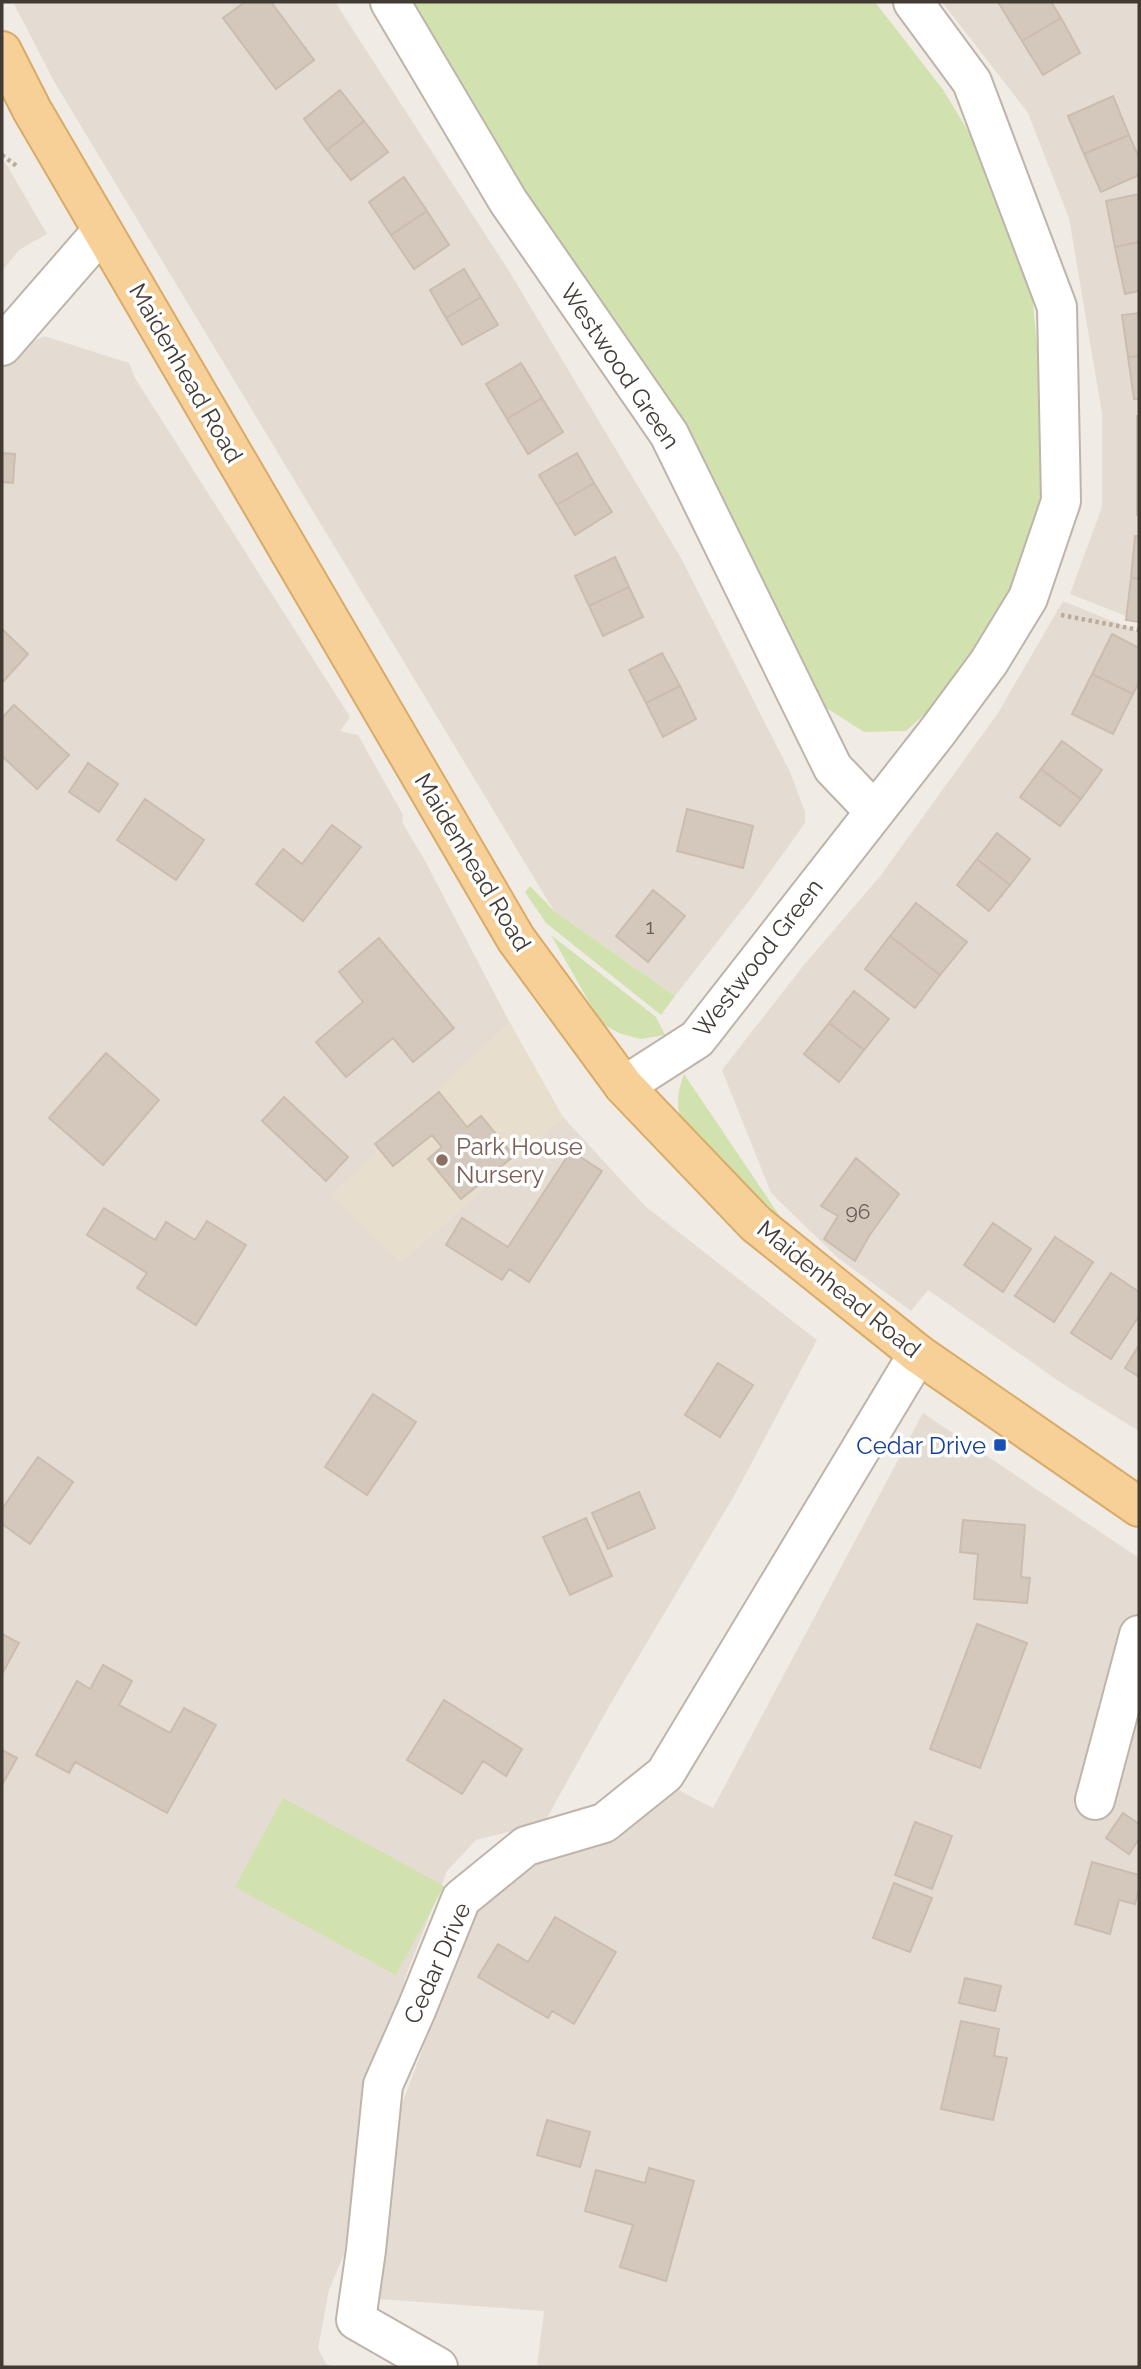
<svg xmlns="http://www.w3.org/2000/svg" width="1141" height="2369" viewBox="0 0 1141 2369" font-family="Raleway,sans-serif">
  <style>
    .residential { fill: #e4dcd2 }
    .education { fill: #e8dece }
    .green { fill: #d1e2af }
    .building { fill: #d4c8bd; stroke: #cbbcae; stroke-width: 2 }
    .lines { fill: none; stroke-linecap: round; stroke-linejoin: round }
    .minor-casing { stroke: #beb4aa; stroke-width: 42 }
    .major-casing { stroke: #d9ab69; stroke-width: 42 }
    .path { stroke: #bbac9a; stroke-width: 4.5; stroke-dasharray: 3.5 3.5; stroke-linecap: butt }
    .minor { stroke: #fff; stroke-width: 38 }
    .major { stroke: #f6d097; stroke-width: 38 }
    .education-dot { fill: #8d6e63; stroke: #fff; stroke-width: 2.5 }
    .transit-dot { fill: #1a4fb4; stroke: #fff; stroke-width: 2.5 }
    .labels { text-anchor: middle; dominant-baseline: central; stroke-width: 7; stroke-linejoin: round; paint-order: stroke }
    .number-label { font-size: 21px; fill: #665e56 }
    .street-label { font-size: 24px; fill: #423b34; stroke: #fff }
    .education-label { font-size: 24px; fill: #785e54; stroke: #fff; text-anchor: start }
    .transit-label { font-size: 24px; fill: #164399; stroke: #fff; text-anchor: end }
  </style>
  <rect width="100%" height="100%" fill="#f0ebe4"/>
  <path class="residential" d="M13,2H335L509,271L681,558L790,772L805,812V823L752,897L675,996L554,911L55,83Z
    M942,2H1139V621L1070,594L1102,507V413L1069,218L1028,113Z
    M2,157L47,234L19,250L2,271Z
    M44,336L129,363L135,378L350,717L340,731L358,735L403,815L402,822L424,859L510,1023L405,1119L408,1123L331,1196L401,1262L563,1117L645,1206L817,1340L734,1496L611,1703L544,1823L476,1840L447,1871L406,1975L350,2211L344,2254L329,2290L318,2348L326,2364L336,2367H2V368L21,348Z
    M1063,601L1139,632V1431L1063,1384L928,1290L911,1311L838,1258L771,1193L722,1070L803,966L881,875L998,713Z
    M923,1413L1139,1558V2367H537L544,2311L365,2298L384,2152L463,1941L493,1884L594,1837L667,1784L713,1808Z"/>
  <path class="education" d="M510,1023L563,1117L401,1262L330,1197L408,1123L404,1119Z"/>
  <path class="green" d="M400,2H875L944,91L996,178L1030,273L1045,428L1042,491L1018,573L958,684L906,731L864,732L825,707L656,386L507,171Z
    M530,886L554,911L675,996L661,1015L546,923L525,892Z
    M551,935L656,1017L665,1035L640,1039L619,1033L601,1023Z
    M684,1074L806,1255L685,1135C677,1109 675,1099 684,1074Z
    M283,1798L444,1886L396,1975L235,1887Z"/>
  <path class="building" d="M245,2H271L314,60L276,89L223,18Z
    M998,2H1051L1061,18L1022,41Z
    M1061,18L1080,53L1043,75L1022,41Z
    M340,90L364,121L327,150L304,119Z
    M1113,96L1129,135L1084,154L1068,116Z
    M364,121L388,152L351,180L327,150Z
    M1129,135L1139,158V175L1101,192L1084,154Z
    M404,177L427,211L391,235L369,202Z
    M1139,194V242L1115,247L1106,201Z
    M427,211L449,245L414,269L391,235Z
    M1139,242V291L1125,294L1115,247Z
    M464,269L481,297L446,318L430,290Z
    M481,297L498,325L462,345L446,318Z
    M1139,313V356L1128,357L1122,315Z
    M1139,356V399H1134L1128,357Z
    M521,363L542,398L507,419L486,384Z
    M542,398L563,432L528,454L507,419Z
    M1137,416H1139V465H1137Z
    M2,453L15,454L13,483L2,482Z
    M577,453L594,483L557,505L539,475Z
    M1137,465H1139V515H1137Z
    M594,483L612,512L575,535L557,505Z
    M1135,536H1139V579L1131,578Z
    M615,557L629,587L589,606L575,576Z
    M1131,578L1139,579V622L1126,620Z
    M629,587L643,617L603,636L589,606Z
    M2,629L28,654L2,683Z
    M1112,634L1139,648V682L1133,694L1092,674Z
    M662,653L680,686L646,703L629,670Z
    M1092,674L1133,694L1113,734L1072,714Z
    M680,686L696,719L663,737L646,703Z
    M14,705L69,755L37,789L2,756V718Z
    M1062,741L1102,770L1081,799L1041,769Z
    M88,763L118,784L99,812L69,792Z
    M1041,769L1081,799L1060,826L1020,797Z
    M145,799L204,840L176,880L117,840Z
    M687,809L753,826L743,868L677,851Z
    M332,825L361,847L303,921L256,884L283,849L302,864Z
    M997,833L1030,859L1010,885L977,859Z
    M977,859L1010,885L989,911L957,885Z
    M653,890L685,916L648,962L616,936Z
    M916,903L967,942L940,975L890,936Z
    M890,936L940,975L915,1008L865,969Z
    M379,938L454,1028L413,1062L393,1038L346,1077L316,1042L363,1002L339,972Z
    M854,991L889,1019L864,1050L829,1023Z
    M829,1023L864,1050L839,1082L804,1054Z
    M106,1053L159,1100L103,1165L49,1118Z
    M439,1092L467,1127L481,1116L514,1156L461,1199L428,1159L442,1147L432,1135L393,1166L375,1144Z
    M284,1097L348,1157L326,1181L262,1121Z
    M571,1151L602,1171L529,1282L509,1269L502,1280L446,1245L462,1218L508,1247Z
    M856,1158L899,1194L869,1236L855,1261L824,1239L838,1216L821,1206Z
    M104,1208L155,1240L166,1222L195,1240L207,1221L246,1245L196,1325L137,1288L147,1273L87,1235Z
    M993,1223L1031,1249L1003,1292L964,1265Z
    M1055,1237L1093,1262L1054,1322L1015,1296Z
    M1111,1273L1139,1292V1316L1111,1359L1071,1333Z
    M1139,1345V1377L1125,1368Z
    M718,1363L753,1385L720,1437L685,1415Z
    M373,1394L416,1422L367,1495L325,1467Z
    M38,1457L73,1482L30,1544L2,1524V1509Z
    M639,1492L655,1528L608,1549L592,1513Z
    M586,1518L612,1576L570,1595L543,1537Z
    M963,1520L1025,1525L1021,1577L1030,1578L1027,1603L974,1599L978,1554L960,1552Z
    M977,1624L1027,1643L980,1768L930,1749Z
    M2,1634L19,1643L2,1674Z
    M103,1665L132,1681L119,1705L170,1733L184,1708L216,1725L167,1813L75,1762L69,1773L36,1755L77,1681L90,1689Z
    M444,1700L522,1749L506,1776L483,1761L462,1794L407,1760Z
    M2,1750L17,1758L2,1785Z
    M1123,1813L1139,1824V1839L1129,1854L1106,1838Z
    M915,1822L952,1836L932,1889L895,1875Z
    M1092,1862L1139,1875V1889L1135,1904L1119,1900L1110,1934L1075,1924Z
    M894,1883L932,1898L910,1952L873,1938Z
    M555,1917L616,1952L574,2024L552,2011L548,2018L478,1977L498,1944L528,1962Z
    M965,1978L1001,1986L995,2011L959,2003Z
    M961,2021L999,2029L994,2056L1007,2058L993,2120L941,2109Z
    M547,2120L590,2132L580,2167L537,2155Z
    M649,2168L694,2181L666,2281L620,2267L633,2225L585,2211L596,2170L645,2183Z"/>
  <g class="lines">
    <defs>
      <path id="minor" d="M390,2L508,201L669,434L833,768L874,811
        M2,346L102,231
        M624,1086L697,1039L938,731L989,662L1028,598L1061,501L1057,307L972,82L913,2
        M1095,1800L1139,1635
        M438,2367L356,2320L366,2250L383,2085L417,2008L461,1899L526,1846L604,1823L665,1774L918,1354"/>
      <path id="major" d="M2,51L32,110L516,939L624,1086L756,1224L918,1354L1139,1507"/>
    </defs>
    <use href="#minor" class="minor-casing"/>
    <use href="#major" class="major-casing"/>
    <path class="path" d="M2,155L18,167
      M1061,615L1139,630"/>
    <use href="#minor" class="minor"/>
    <use href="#major" class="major"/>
  </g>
  <circle class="education-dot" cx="442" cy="1160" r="7"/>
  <rect class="transit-dot" x="993" y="1438" width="14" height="14" rx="3.5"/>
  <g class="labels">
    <g class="number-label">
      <text x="650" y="926">1</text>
      <text x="858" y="1211">96</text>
    </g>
    <g class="street-label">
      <text transform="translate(620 366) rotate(56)">Westwood Green</text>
      <text transform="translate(186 373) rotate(60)">Maidenhead Road</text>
      <text transform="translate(473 862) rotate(59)">Maidenhead Road</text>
      <text transform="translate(758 958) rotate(-52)">Westwood Green</text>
      <text transform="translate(839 1289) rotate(39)">Maidenhead Road</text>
      <text transform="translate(437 1963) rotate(-66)">Cedar Drive</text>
    </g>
    <g class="education-label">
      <text x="456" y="1146">Park House<tspan x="456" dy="28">Nursery</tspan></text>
    </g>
    <g class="transit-label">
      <text x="986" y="1445">Cedar Drive</text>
    </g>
  </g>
  <rect width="1141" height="2369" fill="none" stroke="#423b34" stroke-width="7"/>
</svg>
